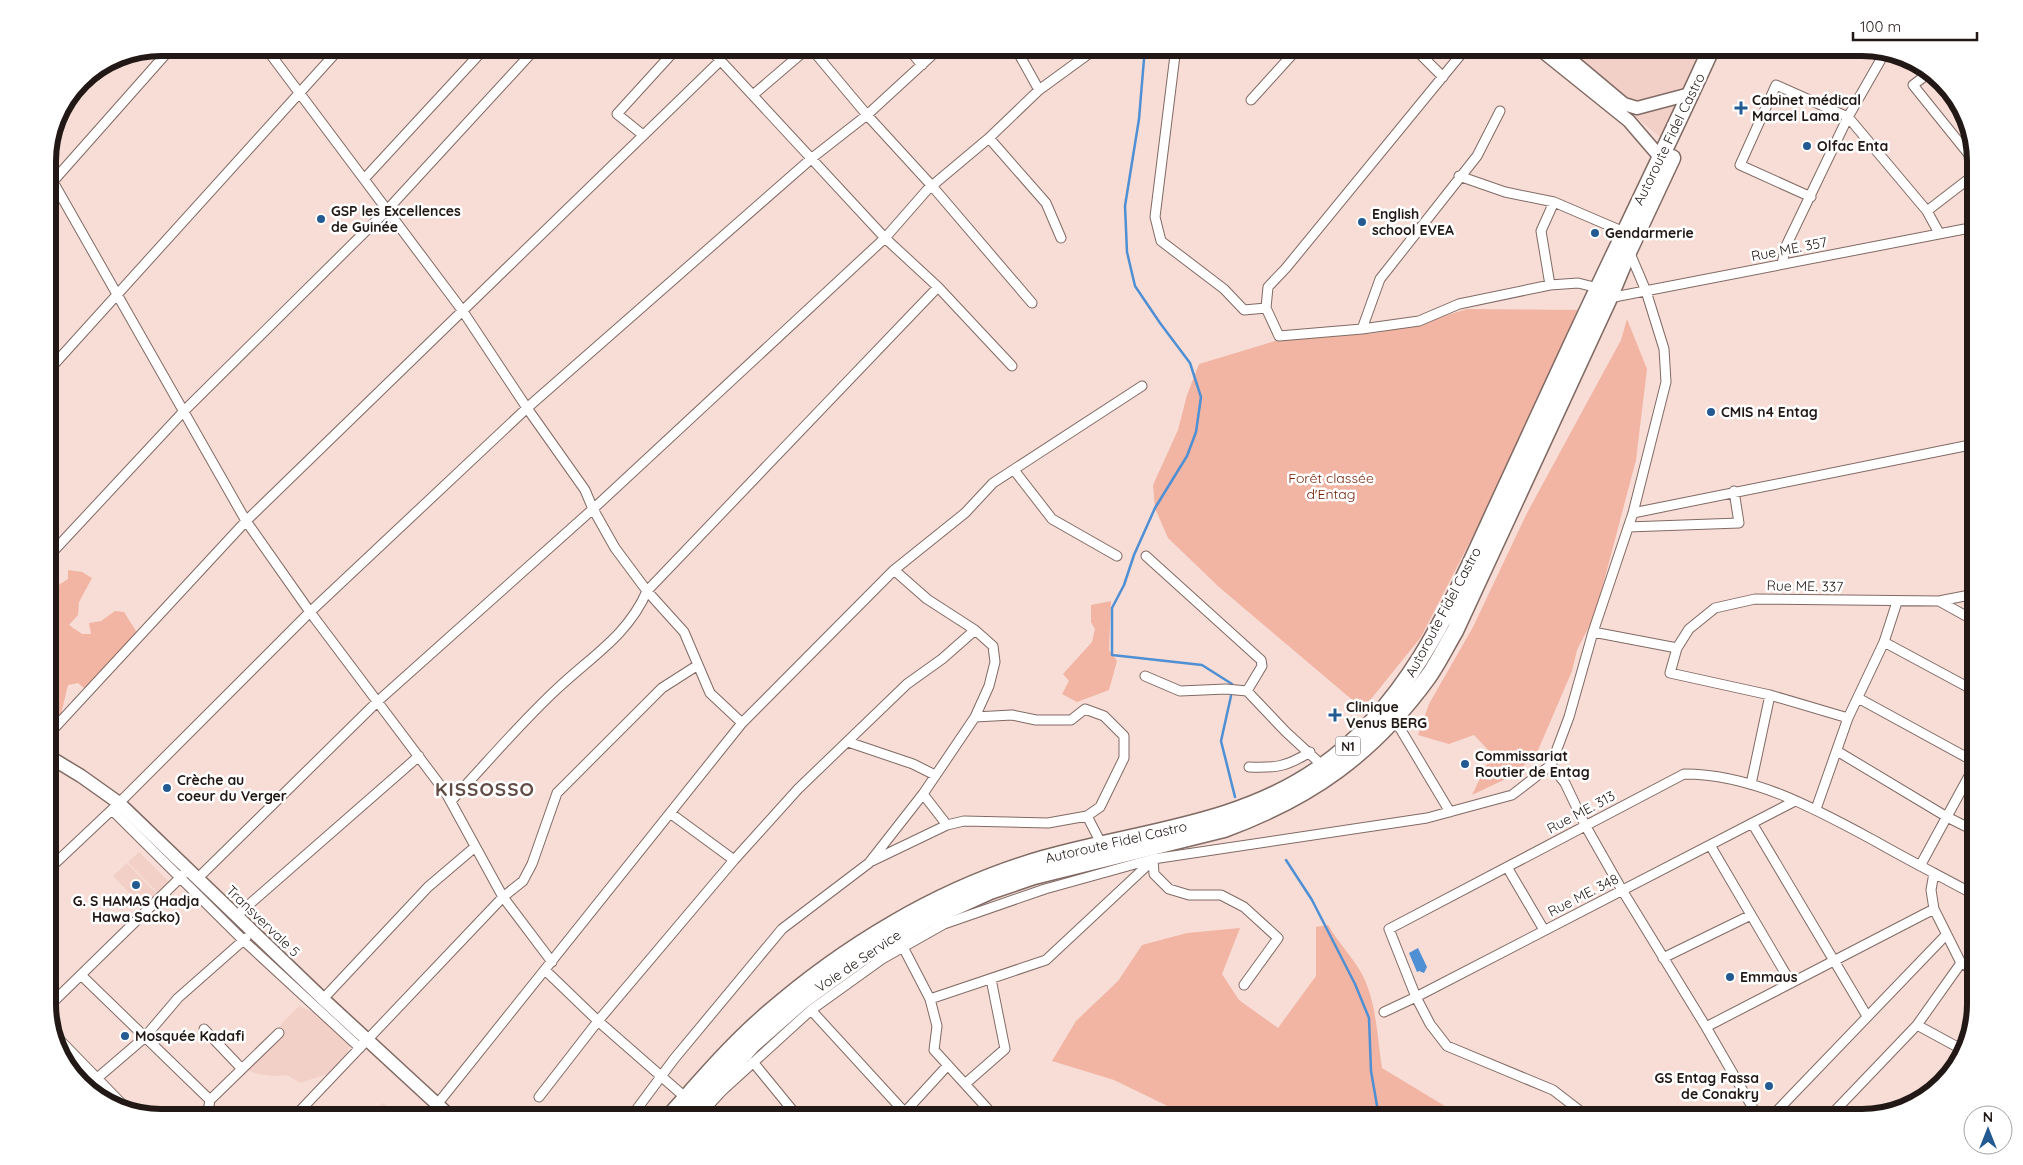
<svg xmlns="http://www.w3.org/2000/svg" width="2023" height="1165" viewBox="0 0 2023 1165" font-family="Quicksand,sans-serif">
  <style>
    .built { fill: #f2d0c7 }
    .green { fill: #f2b4a3 }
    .water { fill: #4f8fd3 }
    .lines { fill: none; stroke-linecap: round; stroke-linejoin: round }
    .stream { stroke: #4f8fd3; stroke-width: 2.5 }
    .street-casing { stroke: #816a64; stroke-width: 11 }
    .secondary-casing { stroke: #816a64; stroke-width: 15 }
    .highway-casing { stroke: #816a64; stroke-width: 19 }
    .street { stroke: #fff; stroke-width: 9 }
    .secondary { stroke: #fff; stroke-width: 12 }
    .highway { stroke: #fff; stroke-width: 16 }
    .poi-dot { fill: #235a92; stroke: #fff; stroke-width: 2 }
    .labels { text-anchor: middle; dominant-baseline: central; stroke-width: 5; stroke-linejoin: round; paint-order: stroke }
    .shield { fill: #fff; stroke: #645e5c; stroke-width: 1 }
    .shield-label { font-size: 12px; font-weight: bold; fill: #221916 }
    .poi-label { font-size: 14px; font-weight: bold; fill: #221916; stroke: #fff; text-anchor: start }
    .street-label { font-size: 14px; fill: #221916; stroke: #fff }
    .park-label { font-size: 14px; fill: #731f06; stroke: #fff }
    .district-label { font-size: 19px; font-weight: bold; letter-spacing: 1px; fill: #614c46; stroke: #fff }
    .rim { fill: none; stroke: #221916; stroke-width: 6 }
  </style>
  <rect width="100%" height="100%" fill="#f7ddd6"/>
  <path class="built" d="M1552,48H1707L1660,137Z
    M139,852L170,883L159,894L128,862Z
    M127,863L158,895L144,908L113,876Z
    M299,1006L319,1015L351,1043L345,1058L330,1073L300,1083L287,1075L273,1076L258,1074L245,1069L285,1020Z
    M383,1103L399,1117H366Z"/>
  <path class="green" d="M1467,309L1589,310L1421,637L1363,709L1219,587L1168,538L1155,508L1153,485L1178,430L1187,395L1199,364L1275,341L1377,333L1419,324Z
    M1627,319L1647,369L1636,460L1595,615L1577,650L1572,671L1536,755L1512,776L1472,795L1492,754L1474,735L1449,744L1418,735L1429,704L1473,627L1527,513L1621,340Z
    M68,570L82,572L92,578L79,602L78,615L69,625L82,634H91L89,623L101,621L115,611L124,612L136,631L127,655L113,658L85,689L78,683L68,685L61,714L63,727L49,728L48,629L50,623V613L58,602L51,590L68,579Z
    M1111,601L1109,650L1117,661L1109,690L1077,702L1062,694L1069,681L1063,674L1092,642L1095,629L1091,622V605Z
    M1328,925C1338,943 1354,958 1363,976C1377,1005 1377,1037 1382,1068L1463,1117H1186L1184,1114L1114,1080L1052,1061L1076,1021L1118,981L1142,945L1187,933L1240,928L1222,974L1239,1000L1278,1028L1316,976V927Z"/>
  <path class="water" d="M1418,948L1427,967L1424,973L1419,971L1417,972L1409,953Z"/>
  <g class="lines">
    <path class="stream" d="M1145,47L1139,119L1125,206L1127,252L1135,286L1160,323L1190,363L1201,397L1196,432L1187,456L1155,508L1134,555L1124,585L1112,608V655L1202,665L1232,684
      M1231,696L1221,741L1235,797
      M1286,860L1312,900L1355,984L1369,1018L1371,1071L1379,1117"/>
    <defs>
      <path id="street" d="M265,47L462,310L527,408L585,490L593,509L615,548L647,591L684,632L710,693L742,723
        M708,47L885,238L938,287L1012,366
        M810,47L867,115L932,186L1032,303
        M907,47L922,65
        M1015,47L1039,90
        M1176,47L1155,217L1161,241L1224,289L1244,310L1266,308
        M1413,47L1443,77
        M1467,47L1286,268L1268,287L1266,308L1279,336L1362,329L1419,321L1459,304L1550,285L1578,283L1598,288
        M1929,73L1913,85L1975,162
        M753,95L809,47
        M1251,100L1299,47
        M643,135L617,114L678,47
        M989,138L1046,203L1061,238
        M48,173L246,521L310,612L446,793L503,897L552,962
        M1459,176L1505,192L1554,202L1624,232
        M365,178L486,47
        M48,187L172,47
        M1811,197L1740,165L1776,85L1848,117L1927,211L1939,233
        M1927,211L1975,174
        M1782,264L1786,246L1848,117L1884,54
        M1550,285L1541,231L1554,202
        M1609,298L1975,227
        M1362,329L1380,279L1477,156L1500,111
        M48,371L341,47
        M1014,470L1052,519L1117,556
        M1633,513L1975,444
        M1628,527L1739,523L1734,491
        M1146,556L1261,660L1262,666L1247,691L1286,732L1323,766
        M48,557L184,411L388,209L537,47
        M1939,601L1975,621
        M1593,632L1677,648
        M1884,642L1975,691
        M1145,676L1180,691L1226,689L1247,691
        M1858,698L1975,762
        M1848,718L1770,695L1670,673L1677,648L1689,629L1715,608L1755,599L1939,601L1975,594
        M1395,720L1450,812
        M48,735L246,521L721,60
        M848,742L913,764L935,775
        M1837,751L1947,817L1975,831
        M1551,765L1565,783L1585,825L1622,890L1706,1027L1758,1117
        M1249,767C1276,768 1286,767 1310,752
        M1751,784L1770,695
        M923,794L947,825
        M451,801C486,764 520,723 558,688C592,656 628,635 647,591L938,287
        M1816,809L1848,718L1884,642L1897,602
        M112,810L243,940L360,1048
        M670,813L734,860
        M1087,816L1102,845
        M1752,823L1867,1016
        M1710,845L1791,983
        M1153,859L1154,874L1169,889L1189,895H1221L1244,907L1278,938L1244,985
        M872,861L947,825L964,821L1048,823L1087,816L1100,807L1124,758V736L1104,716L1085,709L1071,720H1036L1012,715L975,717
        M1920,866L1975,765
        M1507,867L1544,930
        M48,870L119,803L310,612L527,408L812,158L867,115L941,47
        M1934,873L1931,890L1934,909L1961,963L1975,970
        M197,879L378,701L593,509L885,238L927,190L989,138L1039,90L1098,47
        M236,916L419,756
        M903,947L930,999L1046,960L1152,861
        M1663,958L1751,915
        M545,970L598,1021L686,1098
        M81,975L210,1100L207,1117
        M323,999L428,887L475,847
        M930,999L937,1026L934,1050L995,1117
        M48,1007L183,875
        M811,1010L909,1117
        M1384,1012L1416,997L1795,801
        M1917,1025L1963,1050
        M1706,1027L1934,909
        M204,1029L242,1069
        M55,1035L126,1108
        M753,1062L798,1117
        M965,1084L1005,1049L991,979
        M88,1086L144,1038L178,998L246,938
        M539,1097L598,1021L734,860L798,789L907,684L942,659L975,630
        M210,1100L279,1033
        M904,1113L948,1065
        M294,1117L503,897L523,881L532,864L557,793L662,688L698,665
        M427,1117L742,723L894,570L965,513L993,483L1142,386
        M631,1117L674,1059L782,929L869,863L923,794L975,717L989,686L995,662L993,646L975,630L927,599L894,570
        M698,1117L722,1091L811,1010L882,959L944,924L1045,889L1153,859L1427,818L1512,795L1551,765L1569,717L1593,632L1633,513L1666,382L1664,349L1646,291L1629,251
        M1588,1117L1553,1090L1447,1046L1430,1024L1416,997L1389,929L1684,774C1753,774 1816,809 1875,841C1908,860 1942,877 1975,895
        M1771,1117L1946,935
        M1829,1117L1917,1025L1961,963"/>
      <path id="secondary" d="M1537,47L1629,121L1660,157
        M1556,47L1624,104L1637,108L1690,94
        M48,756L81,776L119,803L323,999L451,1117"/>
      <path id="highway" d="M669,1117C699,1084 728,1049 762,1019C842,948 939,889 1043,859C1137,832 1238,826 1320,768C1407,707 1450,609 1493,515C1517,462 1542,410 1566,357C1614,253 1665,151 1712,47
        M687,1117L753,1044L803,1000L864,956L926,920L990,891L1034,876L1224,829C1311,797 1373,753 1428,677C1438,663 1446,646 1455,631L1609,298L1629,250L1672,158"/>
    </defs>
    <use href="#street" class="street-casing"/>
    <use href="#secondary" class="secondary-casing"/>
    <use href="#highway" class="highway-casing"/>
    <use href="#street" class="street"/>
    <use href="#secondary" class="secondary"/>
    <use href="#highway" class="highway"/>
  </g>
  <g class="poi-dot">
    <path d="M1738.5 100.5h5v5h5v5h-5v5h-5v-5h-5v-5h5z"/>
    <circle cx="1807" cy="146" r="5"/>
    <circle cx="321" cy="219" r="5"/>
    <circle cx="1362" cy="222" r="5"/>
    <circle cx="1595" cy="233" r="5"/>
    <circle cx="1711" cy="412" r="5"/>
    <path d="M1332.5 707.5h5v5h5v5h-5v5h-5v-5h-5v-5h5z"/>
    <circle cx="1465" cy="764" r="5"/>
    <circle cx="167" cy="788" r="5"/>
    <circle cx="136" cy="885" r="5"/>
    <circle cx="1730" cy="977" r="5"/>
    <circle cx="125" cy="1036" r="5"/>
    <circle cx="1769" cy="1086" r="5"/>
  </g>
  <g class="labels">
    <rect class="shield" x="1335.5" y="736.5" width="25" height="19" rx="4"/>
    <g class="shield-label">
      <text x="1348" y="746">N1</text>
    </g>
    <g class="poi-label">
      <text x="1752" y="100">Cabinet médical<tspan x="1752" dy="16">Marcel Lama</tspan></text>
      <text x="1817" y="146">Olfac Enta</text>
      <text x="331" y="211">GSP les Excellences<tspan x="331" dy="16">de Guinée</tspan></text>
      <text x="1372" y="214">English<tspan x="1372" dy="16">school EVEA</tspan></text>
      <text x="1605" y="233">Gendarmerie</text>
      <text x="1721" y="412">CMIS n4 Entag</text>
      <text x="1346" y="707">Clinique<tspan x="1346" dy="16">Venus BERG</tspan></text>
      <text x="1475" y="756">Commissariat<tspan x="1475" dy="16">Routier de Entag</tspan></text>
      <text x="177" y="780">Crèche au<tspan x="177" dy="16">coeur du Verger</tspan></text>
      <text x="136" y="901" text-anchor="middle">G. S HAMAS (Hadja<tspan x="136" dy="16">Hawa Sacko)</tspan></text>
      <text x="1740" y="977">Emmaus</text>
      <text x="135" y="1036">Mosquée Kadafi</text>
      <text x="1759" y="1078" text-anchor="end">GS Entag Fassa<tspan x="1759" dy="16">de Conakry</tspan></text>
    </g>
    <g class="street-label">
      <text transform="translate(1669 139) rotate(-64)">Autoroute Fidel Castro</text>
      <text transform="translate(1789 249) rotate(-11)">Rue ME. 357</text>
      <text transform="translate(1805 586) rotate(1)">Rue ME. 337</text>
      <text transform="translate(1443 612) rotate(-62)">Autoroute Fidel Castro</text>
      <text transform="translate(1581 812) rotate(-28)">Rue ME. 313</text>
      <text transform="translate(1116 842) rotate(-13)">Autoroute Fidel Castro</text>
      <text transform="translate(1583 895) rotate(-27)">Rue ME. 348</text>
      <text transform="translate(263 921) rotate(44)">Transvervale 5</text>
      <text transform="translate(858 961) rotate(-34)">Voie de Service</text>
    </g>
    <g class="park-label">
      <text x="1331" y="478">Forêt classée<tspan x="1331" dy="16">d'Entag</tspan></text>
    </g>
    <g class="district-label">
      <text x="485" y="789">KISSOSSO</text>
    </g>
  </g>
  <path d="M0 0H2023V1165H0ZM161 56H1862A105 105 0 0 1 1967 161V1004A105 105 0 0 1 1862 1109H161A105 105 0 0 1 56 1004V161A105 105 0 0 1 161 56Z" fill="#fff" fill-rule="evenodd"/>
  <path class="rim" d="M161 56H1862A105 105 0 0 1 1967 161V1004A105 105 0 0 1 1862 1109H161A105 105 0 0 1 56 1004V161A105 105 0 0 1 161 56Z"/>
  <g transform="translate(1988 1130)"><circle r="24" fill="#ffffff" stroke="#a7a3a2"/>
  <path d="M0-4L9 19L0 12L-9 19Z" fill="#235a92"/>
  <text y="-8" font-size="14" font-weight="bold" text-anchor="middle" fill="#221916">N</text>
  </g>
  <path d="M1853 32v8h124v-8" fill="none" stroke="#221916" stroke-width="2.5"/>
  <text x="1860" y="32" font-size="15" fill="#221916" stroke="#ffffff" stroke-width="4" paint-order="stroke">100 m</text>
</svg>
